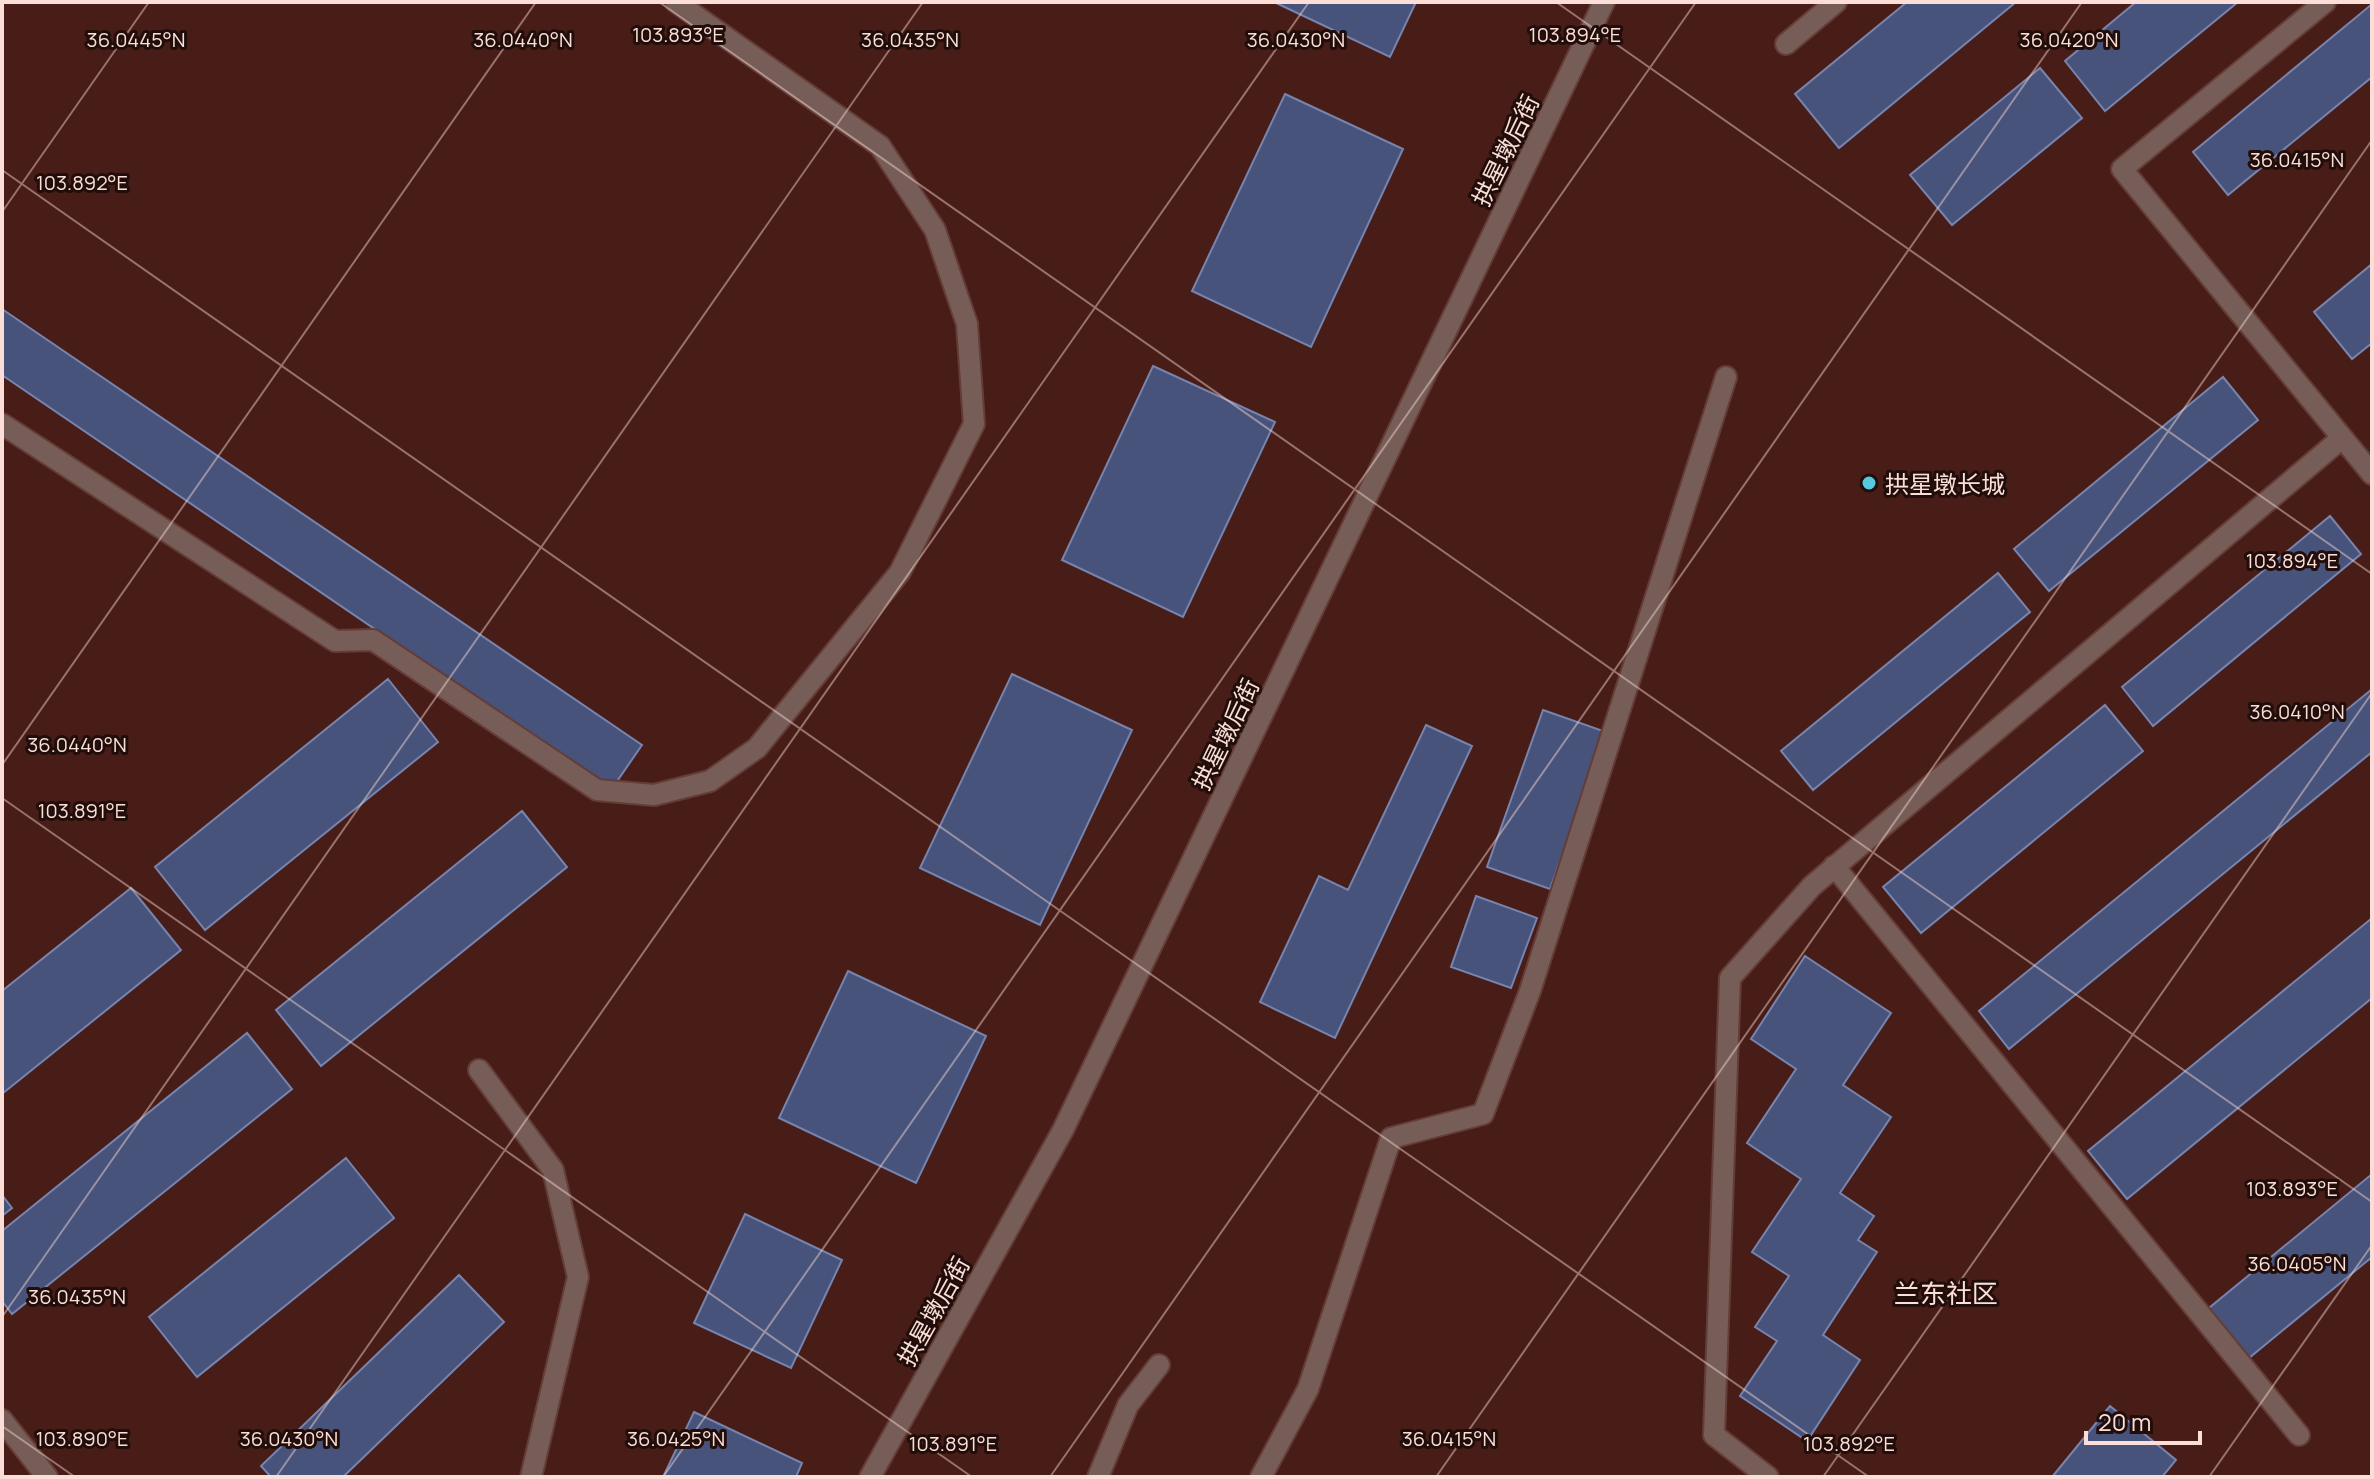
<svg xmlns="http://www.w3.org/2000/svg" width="2374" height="1479" viewBox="0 0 2374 1479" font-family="Manrope,'Noto Sans SC',sans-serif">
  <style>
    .building { fill: #47537a; stroke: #7784af; stroke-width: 2 }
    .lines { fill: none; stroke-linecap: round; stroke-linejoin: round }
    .minor-casing { stroke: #653c36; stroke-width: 24 }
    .minor { stroke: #775d58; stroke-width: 20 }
    .ticks { fill: none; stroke: #fbded8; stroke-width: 2; stroke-opacity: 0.45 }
    .poi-dot { fill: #54cade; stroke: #210e0b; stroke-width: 3 }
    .labels { text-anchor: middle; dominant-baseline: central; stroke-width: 6; stroke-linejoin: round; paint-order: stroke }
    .street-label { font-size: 24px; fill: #fbded8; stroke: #210e0b }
    .poi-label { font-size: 24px; fill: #fbded8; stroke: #210e0b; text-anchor: start }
    .neighbourhood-label { font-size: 26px; fill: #fbded8; stroke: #210e0b }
    .ticks-label { font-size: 20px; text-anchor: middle; fill: #fbded8; stroke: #210e0b; stroke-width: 6; stroke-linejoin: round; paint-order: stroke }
  </style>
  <rect width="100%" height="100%" fill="#481d17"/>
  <path class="building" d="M1274,2H1416L1390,57Z
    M1907,2H2016L1839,148L1795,94Z
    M2136,2H2238L2105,111L2065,61Z
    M2372,4V77L2228,195L2193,152Z
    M2040,68L2082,118L1952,225L1910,175Z
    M1285,94L1403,149L1311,347L1192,291Z
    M2372,264V343L2352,359L2314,312Z
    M2,309L642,745L611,790L2,375Z
    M1153,366L1275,422L1183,617L1062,560Z
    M2223,377L2258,420L2049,591L2014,549Z
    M2330,516L2361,554L2153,726L2122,687Z
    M1998,573L2030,612L1813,790L1781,751Z
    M1012,674L1132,730L1040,925L920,868Z
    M388,679L438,742L205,930L155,867Z
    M2372,689V752L2009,1049L1979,1011Z
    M2105,705L2143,751L1921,933L1883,887Z
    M1543,710L1606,732L1550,889L1487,867Z
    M1426,725L1472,746L1335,1038L1260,1002L1319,876L1348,890Z
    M522,811L567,867L321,1066L276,1010Z
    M131,888L181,950L2,1094V991Z
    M1476,896L1537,918L1511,988L1451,967Z
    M2372,918V998L2127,1199L2088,1151Z
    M1805,956L1891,1013L1843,1085L1891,1117L1840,1193L1874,1216L1858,1240L1877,1252L1823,1335L1860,1360L1807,1441L1740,1396L1777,1341L1755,1327L1789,1276L1752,1252L1801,1179L1747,1143L1796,1069L1751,1039Z
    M848,971L986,1036L916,1183L779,1118Z
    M247,1033L292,1089L12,1314L2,1301V1231Z
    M346,1158L394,1218L197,1377L149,1317Z
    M2372,1174V1257L2249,1358L2209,1308Z
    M2,1195L12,1208L2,1216Z
    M745,1214L842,1260L791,1368L694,1323Z
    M459,1275L504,1322L343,1477H271L261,1466Z
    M2110,1406L2176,1460L2162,1477H2052Z
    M694,1412L802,1463L796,1477H663Z"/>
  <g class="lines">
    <defs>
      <path id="minor" d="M2325,2L2122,169L2372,474
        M1786,44L1836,2
        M2,424L335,641L373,640L597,790L654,795L710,781L757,748L900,572L974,424L967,324L935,230L880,146L676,2
        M1834,866L2299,1435
        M479,1070L553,1170L578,1277L531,1477
        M2,1420L47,1477
        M870,1477L1063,1130L1604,2
        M1098,1477L1128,1405L1159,1365
        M1261,1477L1308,1389L1391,1138L1483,1114L1530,991L1726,377
        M1768,1477L1714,1435L1730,978L1812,886L2342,438"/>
    </defs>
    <use href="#minor" class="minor-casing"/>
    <use href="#minor" class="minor"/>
  </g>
  <path class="ticks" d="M659,2L2372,1202M1556,2L2372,574M2,170L1869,1477M2,212L149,2M2,765L536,2M2,798L972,1477M2,1317L923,2M2,1426L75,1477M276,1477L1309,2M663,1477L1696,2M1050,1477L2082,2M1436,1477L2372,140M1823,1477L2372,693M2209,1477L2372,1245"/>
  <circle class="poi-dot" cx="1869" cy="483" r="8"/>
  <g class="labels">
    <g class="street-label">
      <text transform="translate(1505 150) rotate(-64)">拱星墩后街</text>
      <text transform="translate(1225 734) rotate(-64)">拱星墩后街</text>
      <text transform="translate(933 1311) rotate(-61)">拱星墩后街</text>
    </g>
    <g class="poi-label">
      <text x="1885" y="483">拱星墩长城</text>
    </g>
    <g class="neighbourhood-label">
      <text x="1946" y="1293">兰东社区</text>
    </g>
  </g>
  <g class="ticks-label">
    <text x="678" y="42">103.893°E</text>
    <text x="1575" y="42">103.894°E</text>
    <text x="136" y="47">36.0445°N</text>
    <text x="523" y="47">36.0440°N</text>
    <text x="910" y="47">36.0435°N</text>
    <text x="1296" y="47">36.0430°N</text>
    <text x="2069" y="47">36.0420°N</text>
    <text x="2297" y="167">36.0415°N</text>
    <text x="82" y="190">103.892°E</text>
    <text x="2292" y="568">103.894°E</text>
    <text x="2297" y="719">36.0410°N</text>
    <text x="77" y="752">36.0440°N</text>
    <text x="82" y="818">103.891°E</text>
    <text x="2292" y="1196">103.893°E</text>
    <text x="2297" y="1271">36.0405°N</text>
    <text x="77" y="1304">36.0435°N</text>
    <text x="289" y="1446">36.0430°N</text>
    <text x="676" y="1446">36.0425°N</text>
    <text x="1449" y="1446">36.0415°N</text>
    <text x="82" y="1446">103.890°E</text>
    <text x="953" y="1451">103.891°E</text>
    <text x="1849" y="1451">103.892°E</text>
  </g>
  <rect width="2374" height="1479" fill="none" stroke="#fbded8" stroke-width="8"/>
  <path d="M2086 1431v12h114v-12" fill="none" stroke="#fbded8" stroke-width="4"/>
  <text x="2098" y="1431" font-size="24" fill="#fbded8" stroke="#210e0b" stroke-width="6" paint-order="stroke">20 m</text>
</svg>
